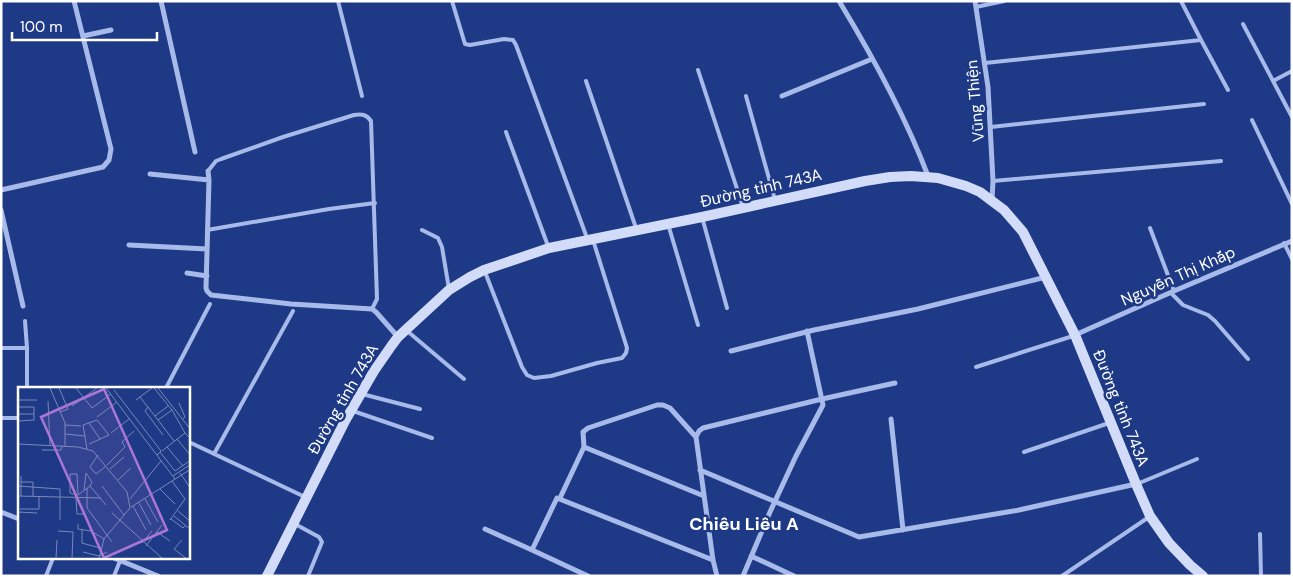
<svg xmlns="http://www.w3.org/2000/svg" width="1293" height="577" viewBox="0 0 1293 577" font-family="'DM Sans',sans-serif">
  <style>
    .lines { fill: none; stroke-linecap: round; stroke-linejoin: round }
    .service { stroke: #a7baea; stroke-width: 4 }
    .minor { stroke: #a7baea; stroke-width: 5 }
    .secondary { stroke: #d2dcf8; stroke-width: 10 }
    .labels { text-anchor: middle; dominant-baseline: central; stroke-width: 5; stroke-linejoin: round; paint-order: stroke }
    .street-label { font-size: 16px; fill: #fff; stroke: #1e3a86 }
    .neighbourhood-label { font-size: 18px; font-weight: bold; fill: #fff; stroke: #1e3a86 }
    .inset-road { fill: none; stroke: #7889b6; stroke-width: 1 }
    .view { fill: #a976d5; fill-opacity: 0.15; stroke: #a976d5; stroke-width: 2.5 }
    .inset-edge { fill: none; stroke: #fff; stroke-width: 2.5 }
  </style>
  <rect width="100%" height="100%" fill="#1e3a86"/>
  <g class="lines">
    <path class="service" d="M338,1L362,96
      M452,1L465,44L470,45L504,39L513,40L516,45L587,238
      M1181,1L1201,40L1228,90
      M976,7L1004,1
      M1243,24L1292,117
      M985,63L1201,40
      M698,70L743,207
      M586,81L636,228
      M1273,81L1292,71
      M746,96L775,200
      M1252,120L1292,204
      M991,127L1204,104
      M506,132L548,246
      M208,171L216,161L221,159L283,137L354,115C362,114 366,114 371,121L377,299L372,309
      M993,181L1221,161
      M702,217L727,308
      M668,224L698,325
      M1150,228L1174,291
      M207,230L329,209L375,203
      M422,230L438,238L442,247L449,289
      M1284,243L1292,259
      M485,272L522,367L527,375L534,378L551,376L597,363L622,358L626,353L627,348L593,240
      M1171,293L1183,305L1208,315L1215,321L1248,359
      M25,321L27,348
      M406,330L464,379
      M1,348H27V388
      M976,367L1073,336
      M166,388L210,304
      M362,394L420,409
      M353,411L432,438
      M1,418H19
      M189,442L305,497
      M1024,452L1109,423
      M214,454L293,311
      M1137,484L1197,459
      M295,524L319,537L322,542L308,576
      M1260,534L1261,576
      M46,576L53,558
      M114,576L120,561
      M1062,576L1149,517"/>
    <path class="minor" d="M161,1L195,152
      M839,1C873,57 905,115 928,176
      M975,1L988,87L993,181L992,200
      M83,36L111,30
      M782,96L872,59
      M208,171L209,180L206,288L207,291L211,295L291,304L372,309L376,312L398,337
      M150,174L209,180
      M1,190L103,167L109,160L111,149L74,1
      M1,210L23,306
      M129,245L207,249
      M187,273L207,276
      M1075,335L1174,291L1292,241
      M731,351L814,330L918,309L1046,277
      M891,419L903,530
      M696,437L699,431L703,428L822,399L895,383
      M700,470L859,537L1019,510L1136,484
      M704,496L584,447L583,432L588,428L657,405H663L670,408L696,437L713,560L717,576
      M560,498L584,447
      M1,512L19,519
      M485,529L532,550
      M751,556L794,576
      M114,558L158,576
      M588,576L532,550L557,498L713,560
      M743,576L770,512L796,456L823,405L807,331"/>
    <path class="secondary" d="M267,576L345,421L374,371L392,345L398,337L449,290L470,277L484,270L549,248L702,217L865,181L890,177L911,176L938,178L966,186L980,192L1004,210L1023,232L1075,335L1136,484L1150,516L1169,543L1190,565L1203,576"/>
  </g>
  <g class="labels">
    <g class="street-label">
      <text transform="translate(975 101) rotate(-95)">Vũng Thiện</text>
      <text transform="translate(761 188) rotate(-13)">Đường tỉnh 743A</text>
      <text transform="translate(1178 276) rotate(-24)">Nguyễn Thị Khắp</text>
      <text transform="translate(343 399) rotate(-60)">Đường tỉnh 743A</text>
      <text transform="translate(1121 408) rotate(68)">Đường tỉnh 743A</text>
    </g>
    <g class="neighbourhood-label">
      <text x="744" y="524">Chiêu Liêu A</text>
    </g>
  </g>
  <g transform="translate(18 387)">
    <rect width="172" height="172" fill="#1e3a86"/>
    <path class="inset-road" d="M32,1L47,36V59M41,1L50,22L42,25M58,1L74,21L93,7M88,1L157,92M136,1L154,23M140,1L173,43M96,3L143,64L139,68M122,10L140,33L154,23L167,46M0,13H19M118,13L134,1M30,14L32,59M161,16L167,30L165,32M54,19L79,1M0,20H16V33L0,34M130,20L127,24L145,48M0,27H16M137,29L150,19M79,30L99,15M140,33L156,54M71,36L82,52M47,38L63,39M93,46L111,32M47,47L67,49M159,52L173,69M0,57L60,60L75,64L109,105L112,121L86,152L81,172M149,60L165,79M69,62L65,38L79,33L91,48L71,57M24,63H43L44,59M144,64L167,46L173,52M142,65L157,84L173,73M80,68L72,80L78,87L88,79M89,78L107,60L104,55L116,44M92,82L106,70M162,86L173,102M155,89L173,77M100,93L113,81M3,95H15V109M0,99L42,102V133M72,99L88,118M84,99L106,128M69,101V121L94,155M142,102L157,117M58,108L52,106V87H59L60,107M0,109L83,111M3,109V89M56,111L72,99L74,95L68,86L66,103M58,111L59,127H66M112,112L143,74M127,112L140,135M121,116L133,138M115,119L128,143M113,120L173,82M2,122H21V109M160,124L173,135M0,125L19,126M94,126L145,172M156,129L173,143M153,132L165,141L167,139M152,133L167,112L154,94M60,137V142L73,144L86,152M64,142V156L82,161M40,144L55,145L54,172M139,145L152,154M164,153L156,162L169,172M124,156L134,144M128,159L144,138M65,165L81,169L89,165M38,172L39,153"/>
    <path class="view" d="M86,2L149,143L86,171L23,30Z"/>
    <rect width="172" height="172" class="inset-edge"/>
  </g>
  <rect width="1293" height="577" fill="none" stroke="#ffffff" stroke-width="5"/>
  <path d="M12 32v8h145v-8" fill="none" stroke="#ffffff" stroke-width="2.5"/>
  <text x="20" y="32" font-size="15" fill="#ffffff" stroke="#1e3a86" stroke-width="4" paint-order="stroke">100 m</text>
</svg>
